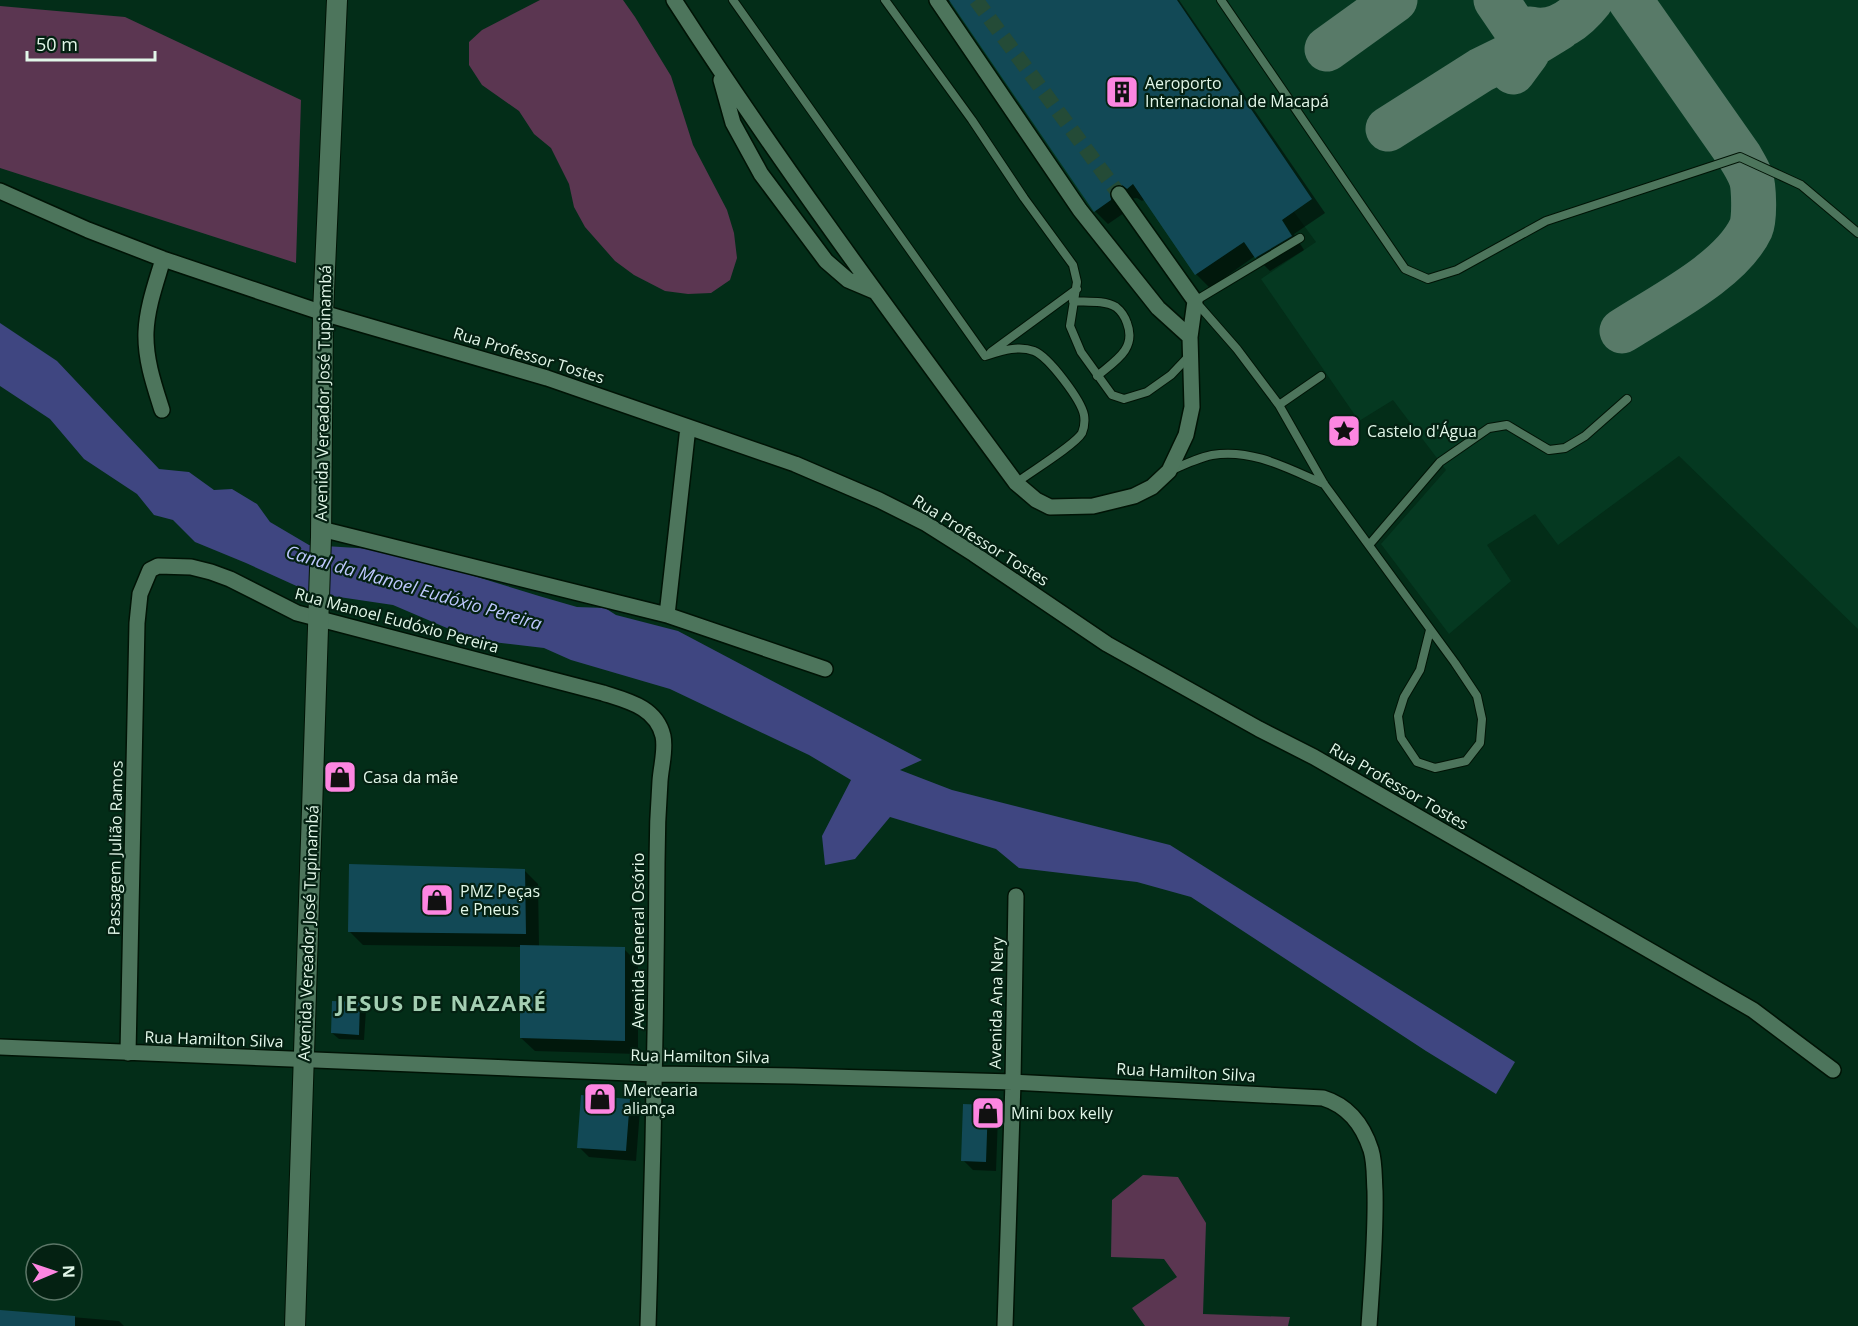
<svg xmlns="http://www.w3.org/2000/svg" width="1858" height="1326" viewBox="0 0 1858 1326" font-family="'Open Sans',sans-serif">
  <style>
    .built { fill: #053921 }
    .green { fill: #5b3651 }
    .water { fill: #3f4681 }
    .shadow { fill: #0007 }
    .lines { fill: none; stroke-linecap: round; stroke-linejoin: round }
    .taxiway { stroke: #587a68; stroke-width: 45 }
    .building { fill: #124956 }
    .minor-tunnel { stroke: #244b37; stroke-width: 15; stroke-dasharray: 15 8; stroke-linecap: butt }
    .service-casing { stroke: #001305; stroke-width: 10 }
    .minor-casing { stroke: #001305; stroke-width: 18 }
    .tertiary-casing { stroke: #001305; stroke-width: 22 }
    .service { stroke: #4d755c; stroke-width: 8 }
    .minor { stroke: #4d755c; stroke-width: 15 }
    .tertiary { stroke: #4d755c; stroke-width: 20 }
    .labels { text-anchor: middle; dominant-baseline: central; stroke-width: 4.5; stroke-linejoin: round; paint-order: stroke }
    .poi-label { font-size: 16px; fill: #e2f7e9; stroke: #042112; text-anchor: start }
    .street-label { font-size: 16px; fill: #e2f7e9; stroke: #042112 }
    .water-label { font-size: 18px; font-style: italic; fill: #bec8fe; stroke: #042112 }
    .district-label { font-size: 22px; font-weight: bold; letter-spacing: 1.5px; fill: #a4cfb3; stroke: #042112 }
  </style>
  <rect width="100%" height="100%" fill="#032d18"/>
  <path class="built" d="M942,0H1858V629L1679,456L1558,545L1535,514L1487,545L1511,581L1449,634L1381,544L1446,470L1393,400L1359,421L1261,279L1316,242L1294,212L1282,220L1293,236L1257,261L1244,242L1195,275L1133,184L1089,215Z"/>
  <path class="green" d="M540,0H623L635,17L671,76L693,145L727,210L734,233L737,258L730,280L711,293L688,294L665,291L634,275L615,261L585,227L574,207L569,184L551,148L534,134L519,111L482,85L469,65V42L482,30Z
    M0,6L125,17L301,100L296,263L0,168Z
    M1143,1175L1178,1177L1206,1223L1203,1314L1290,1317L1288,1326H1145L1132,1308L1177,1277L1164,1259L1111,1257L1112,1200Z"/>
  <path class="water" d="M0,323L57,361L159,469L189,472L214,490L232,489L257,504L270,522L309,545L389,550L539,596L577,607L605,608L616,615L678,631L922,760L900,770L952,790L1170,845L1515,1062L1496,1094L1426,1051L1191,897L1137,882L1019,868L996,849L890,817L855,859L825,865L822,836L851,780L809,755L670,689L571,660L544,648L475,640L393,605L312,593L246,563L195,542L173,520L154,515L137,494L84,459L50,419L0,386Z"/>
  <path class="shadow" d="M947,0H1179L1325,213L1294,234L1304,250L1270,271L1255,256L1210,288L1196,274L1145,199L1142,201L1137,198L1128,199L1124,213L1108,224L1095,211L953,4Z
    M524,870L538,884L539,947L624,949L638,963V1054L535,1051L521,1038V947L363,945L349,931Z
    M359,1003L366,1010L364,1040L339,1039L332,1033Z
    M630,1100L640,1110L636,1161L589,1157L579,1147Z
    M988,1106L998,1116L996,1171L973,1170L963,1160Z
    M0,1311L119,1321L124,1326H0Z"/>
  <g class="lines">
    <path class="taxiway" d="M1496,0L1528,47L1527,53L1513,72
      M1530,29C1556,35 1576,19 1591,0
      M1327,49L1395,0
      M1388,129L1481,70L1528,47L1559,28
      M1622,331C1662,305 1731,271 1751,228C1755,219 1754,187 1751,178C1748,170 1744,164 1740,157L1630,0"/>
  </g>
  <path class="building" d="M949,0H1177L1312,199L1282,220L1292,236L1255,258L1244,242L1195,275L1133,184L1127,189L1122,185L1114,186L1110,190L1111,200L1094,212Z
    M349,864L525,869L526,934L348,932Z
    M520,945L625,947V1041L520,1038Z
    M332,1001L360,1002L359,1035L331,1033Z
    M581,1095L630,1099L626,1151L577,1148Z
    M963,1104L988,1105L986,1162L961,1161Z
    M0,1310L75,1316V1326H0Z"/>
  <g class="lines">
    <path class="minor-tunnel" d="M976,0L1119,194"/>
    <defs>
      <path id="service" d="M733,0L985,356
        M885,0L972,120L1024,198L1073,265L1077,282L1070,326L1081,352L1112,395L1124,399L1147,392L1171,375L1190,355
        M1221,0L1405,269L1428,279L1457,270L1546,221L1740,157L1801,185L1858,233
        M1300,238L1195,301L1237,349L1279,405L1324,484L1455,663L1477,696L1482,719L1480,743L1466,761L1435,768L1417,762L1401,738L1398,716L1404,697L1420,670L1430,630
        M1073,301C1086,302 1104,300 1116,307C1121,311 1125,317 1127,323C1137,349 1115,361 1097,376
        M991,352L1077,289
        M985,356C1001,351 1018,345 1034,351C1049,357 1081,400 1084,415C1085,421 1084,428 1082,433C1075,445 1029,473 1016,483
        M1279,405L1321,376
        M1172,470C1185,464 1198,458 1212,455C1252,448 1289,469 1324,484
        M1369,545L1440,462L1489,428L1507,425L1549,450L1565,448L1585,436L1627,399"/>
      <path id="minor" d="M674,0C781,166 899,324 1016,483L1036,500L1050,507L1093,506L1134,496L1152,487L1169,471L1186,435L1192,407L1190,337L1195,301L1119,194
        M937,0L1080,210L1158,308L1190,337
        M721,80L733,123L761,174L826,261L848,280L874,291
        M0,191L88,230L163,259L323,313L547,378L795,464L879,500L925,523L974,554L1107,644L1259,729L1314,757L1753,1010L1833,1070
        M162,410C154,385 145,359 146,332C147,307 156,283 163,259
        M321,529L667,615L825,669
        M667,615L688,427
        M0,1047L655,1074L794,1076L1013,1082L1323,1098C1349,1106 1363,1125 1371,1150C1375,1163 1374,1178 1375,1191C1376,1236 1372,1281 1369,1326
        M128,1053L137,623L140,594L150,570L158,566L191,567L211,572L230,579L297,613L603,693C628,701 656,707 663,736C666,750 661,766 660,781C658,808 657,835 657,862C656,1017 653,1171 648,1326
        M1005,1326L1013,1082L1016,896"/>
      <path id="tertiary" d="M295,1326L321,537L323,313L337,0"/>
    </defs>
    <use href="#service" class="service-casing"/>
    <use href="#minor" class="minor-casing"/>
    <use href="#tertiary" class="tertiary-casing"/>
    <use href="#service" class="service"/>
    <use href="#minor" class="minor"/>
    <use href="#tertiary" class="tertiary"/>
  </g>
  <defs>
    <symbol id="building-square" viewBox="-11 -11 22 22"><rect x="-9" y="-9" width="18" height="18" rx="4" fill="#fd86e1" stroke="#042112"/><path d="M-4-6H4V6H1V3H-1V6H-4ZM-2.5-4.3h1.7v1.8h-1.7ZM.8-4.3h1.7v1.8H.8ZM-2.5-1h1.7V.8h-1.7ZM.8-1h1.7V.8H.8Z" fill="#111"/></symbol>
    <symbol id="sight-square" viewBox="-11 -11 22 22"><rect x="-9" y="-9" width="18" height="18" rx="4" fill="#fd86e1" stroke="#042112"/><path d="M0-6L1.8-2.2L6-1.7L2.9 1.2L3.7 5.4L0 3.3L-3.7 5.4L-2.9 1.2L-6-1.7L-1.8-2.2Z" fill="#111"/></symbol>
    <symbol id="shop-square" viewBox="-11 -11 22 22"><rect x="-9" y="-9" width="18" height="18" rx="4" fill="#fd86e1" stroke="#042112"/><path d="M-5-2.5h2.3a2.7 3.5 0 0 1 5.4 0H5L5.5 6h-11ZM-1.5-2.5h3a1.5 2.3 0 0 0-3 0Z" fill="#111"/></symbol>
  </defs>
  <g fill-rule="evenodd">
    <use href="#building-square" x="1103" y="73" width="38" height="38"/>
    <use href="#sight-square" x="1325" y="412" width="38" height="38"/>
    <use href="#shop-square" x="321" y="758" width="38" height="38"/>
    <use href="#shop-square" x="418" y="881" width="38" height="38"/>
    <use href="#shop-square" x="581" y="1080" width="38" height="38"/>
    <use href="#shop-square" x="969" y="1094" width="38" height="38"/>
  </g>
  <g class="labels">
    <g class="poi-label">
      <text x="1145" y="83">Aeroporto<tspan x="1145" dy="18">Internacional de Macapá</tspan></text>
      <text x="1367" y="431">Castelo d'Água</text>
      <text x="363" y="777">Casa da mãe</text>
      <text x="460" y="891">PMZ Peças<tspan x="460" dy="18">e Pneus</tspan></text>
      <text x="623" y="1090">Mercearia<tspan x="623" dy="18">aliança</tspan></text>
      <text x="1011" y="1113">Mini box kelly</text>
    </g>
    <g class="street-label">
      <text transform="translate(529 355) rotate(17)">Rua Professor Tostes</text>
      <text transform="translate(323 393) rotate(-89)">Avenida Vereador José Tupinambá</text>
      <text transform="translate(981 540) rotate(32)">Rua Professor Tostes</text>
      <text transform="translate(397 620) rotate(15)">Rua Manoel Eudóxio Pereira</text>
      <text transform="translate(1399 786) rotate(30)">Rua Professor Tostes</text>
      <text transform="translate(115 848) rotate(-89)">Passagem Julião Ramos</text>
      <text transform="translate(308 933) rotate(-88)">Avenida Vereador José Tupinambá</text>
      <text transform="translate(638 941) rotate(-90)">Avenida General Osório</text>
      <text transform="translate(996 1003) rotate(-89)">Avenida Ana Nery</text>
      <text transform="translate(214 1039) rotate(2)">Rua Hamilton Silva</text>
      <text transform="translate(700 1056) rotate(1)">Rua Hamilton Silva</text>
      <text transform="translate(1186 1072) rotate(3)">Rua Hamilton Silva</text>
    </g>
    <g class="water-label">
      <text transform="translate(414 587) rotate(16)">Canal da Manoel Eudóxio Pereira</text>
    </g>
    <g class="district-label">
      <text x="442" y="1002">JESUS DE NAZARÉ</text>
    </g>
  </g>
  <g transform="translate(54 1272) rotate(88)"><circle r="28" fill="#042112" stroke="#5d7768" stroke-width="1.5"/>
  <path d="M0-4.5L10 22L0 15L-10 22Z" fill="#fd86e1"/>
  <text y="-9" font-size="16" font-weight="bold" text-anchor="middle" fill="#e2f7e9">N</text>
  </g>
  <path d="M27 51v9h128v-9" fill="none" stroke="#e2f7e9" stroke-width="3"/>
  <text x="36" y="51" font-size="18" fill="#e2f7e9" stroke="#042112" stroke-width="4.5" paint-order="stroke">50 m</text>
</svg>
